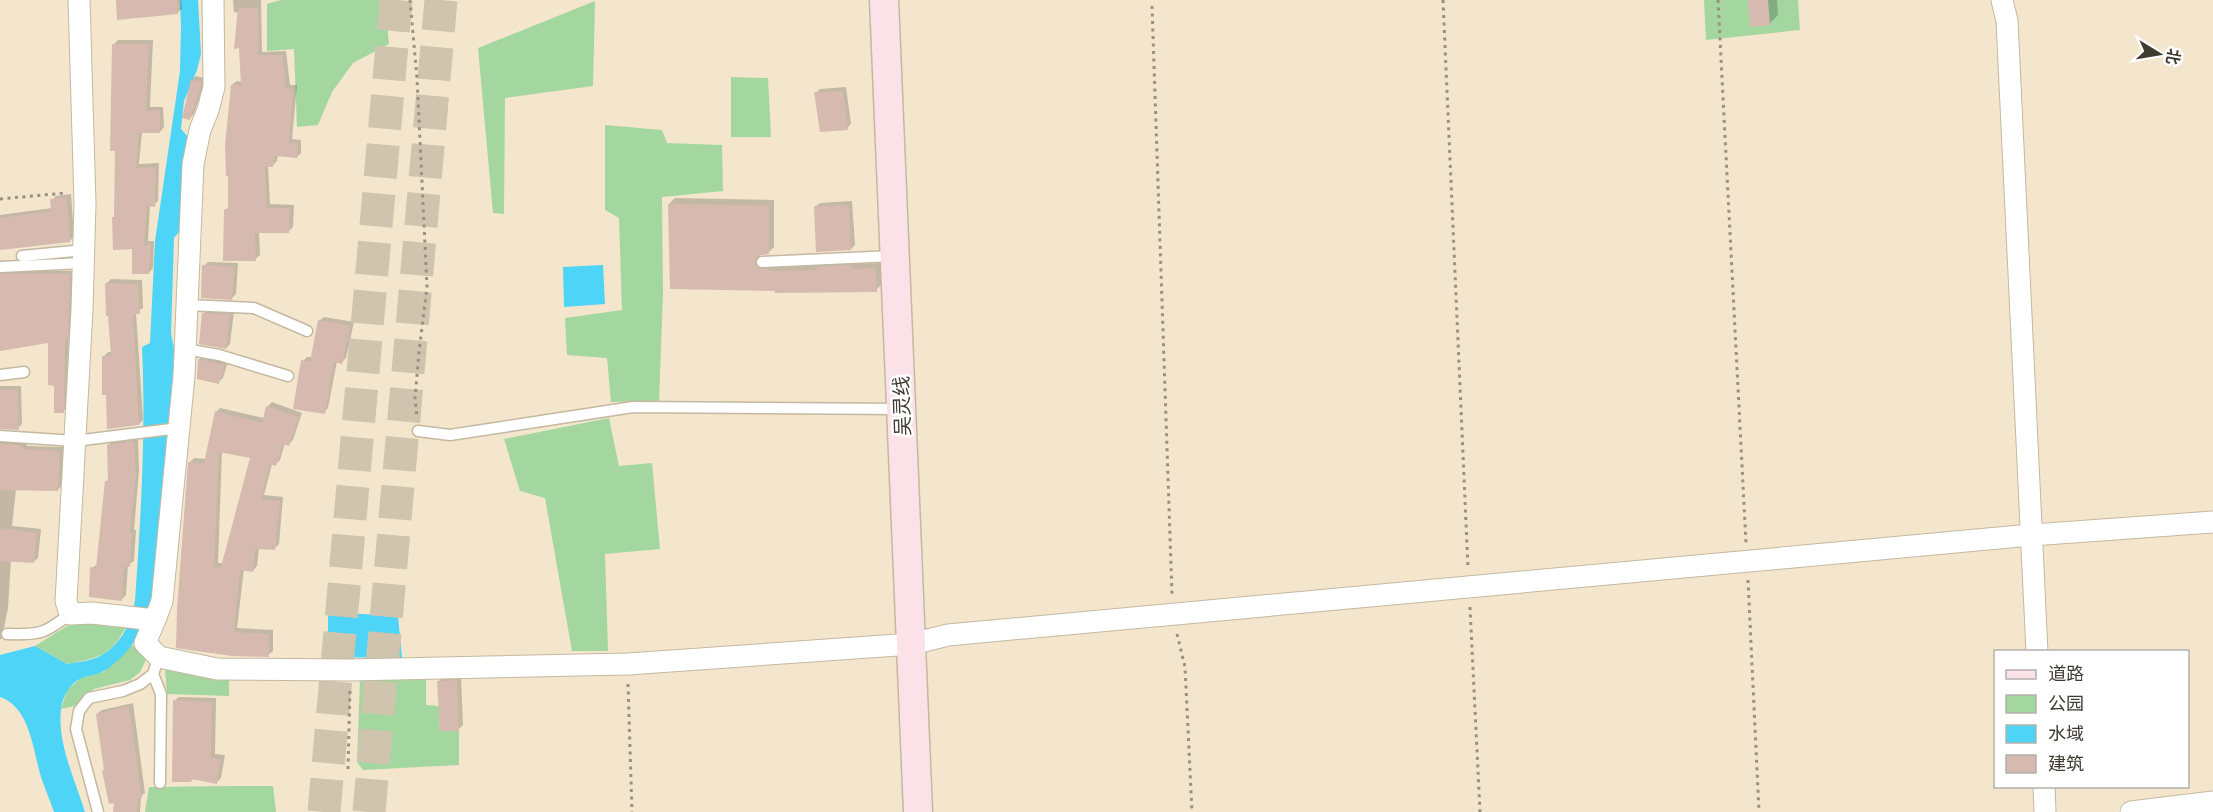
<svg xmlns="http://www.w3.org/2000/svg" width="2213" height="812" viewBox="0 0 2213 812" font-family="'DM Sans','Noto Sans SC',sans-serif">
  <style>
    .green { fill: #a4d7a0 }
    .water { fill: #4dd4f7 }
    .shadow { fill: #0003; fill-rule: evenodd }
    .building { fill: #d6b9af; fill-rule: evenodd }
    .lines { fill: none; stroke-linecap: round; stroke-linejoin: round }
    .highway-tunnel { stroke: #cfc4ae; stroke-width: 33; stroke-dasharray: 33 16; stroke-linecap: butt }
    .lane-casing { stroke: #c4b8a0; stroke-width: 13 }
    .street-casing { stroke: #c4b8a0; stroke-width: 23 }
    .secondary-casing { stroke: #c4b8a0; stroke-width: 31 }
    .path { stroke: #99907f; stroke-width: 3; stroke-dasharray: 3 4.5; stroke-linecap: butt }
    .lane { stroke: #fff; stroke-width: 10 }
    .street { stroke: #fff; stroke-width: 21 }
    .secondary { stroke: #fae2e8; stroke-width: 28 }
    .labels { text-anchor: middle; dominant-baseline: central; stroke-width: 5; stroke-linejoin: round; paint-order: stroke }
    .street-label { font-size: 20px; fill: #403b31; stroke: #fff }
  </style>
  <rect width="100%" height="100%" fill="#f3e6cd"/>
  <path class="green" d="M281,0H385L389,44L353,63L332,92L318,125L297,127L294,49L267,51V4Z
    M1704,0H1798L1800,30L1706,40Z
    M595,1L593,86L505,98L504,214L493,213L478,48Z
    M731,77L768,78L771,137H731Z
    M605,125L662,130L667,143L722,145L723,191L662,197L663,294L659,401L611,402L607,358L567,355L565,318L622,310L619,218L605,210Z
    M609,418L619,466L652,463L660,549L605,554L608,651H572L545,498L520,491L504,439Z
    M86,622L127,625C110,657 100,657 67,664L35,646L72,623Z
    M132,645L147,658L140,672L130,680L94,689L75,706L61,709L67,690L81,678L104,672Z
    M165,670L229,677V696L167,694Z
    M426,675V705L439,706L440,731H459V765L363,770L357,762L360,679Z
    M230,786H273L276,812H145L149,787Z"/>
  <path class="water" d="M180,0H198L201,54L197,70L184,101L181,129L188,137L181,197L180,231L174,238L171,334L175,352L151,602C145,630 130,653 106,670C100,674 92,675 85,677C71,681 63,695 61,709C57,743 75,780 85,812H54C50,800 45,789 41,777C33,750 30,707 0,697V655L35,646L67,664C77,662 91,661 100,656C121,645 131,623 135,601C141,516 146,432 142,347L150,343L155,241L180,71L181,25Z
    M603,265L605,304L564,307L563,267Z
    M328,612L398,616L402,658L328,657Z"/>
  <path class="shadow" d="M117,0H181L182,9L177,13Z
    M233,0H261L262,52L286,51L290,85H297L292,139L301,140V153L297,157L278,155L277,161L273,165H268L270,204L294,205L293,227L289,231L259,232L260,255L255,259L226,210L229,206L232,85L237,81L243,82L239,13L234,12Z
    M1749,0H1777L1778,15L1769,24Z
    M118,40H153L150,107H163L164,127L160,132H142L139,164L159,163L158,201L154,205H150L148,241H154L153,268L149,273L116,215L114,44Z
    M196,76L205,78V80L194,114L190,118L192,80Z
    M846,87L851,124L847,128L816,93L820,89Z
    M71,194L74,236L70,241L0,249V215L52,208V200L56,196Z
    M675,198L774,200V247L768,253H760V257L764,263L774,266L821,265L824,262L858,260V264L881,263L882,284L876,290L776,292L669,204Z
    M852,201L855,245L851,249L815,207L820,203Z
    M208,262L238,263L236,294L232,298L204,266Z
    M0,271H74L71,331L69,333L67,407L63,411L55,384L49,341L0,346Z
    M111,279L142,280L143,308L136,312L143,420L139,424L104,356L108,352H112L107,283Z
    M207,310L234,311L230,344L226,348L203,314Z
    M324,317L354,322L346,358L342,362L337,361L328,408L324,412L303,361L307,357H312L319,321Z
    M204,355L228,361L223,378L218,382L199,360Z
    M0,386H21L22,424L18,428H0Z
    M272,402L302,413L293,440L289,444L285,443L280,460L275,465L272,464L264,495L283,497L279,544L275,548H259L257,566L253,571L244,569L237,628L273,630V651L268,655H232L190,462L194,458L206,459L216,412L220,408L264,418L268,406ZM222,451L251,456L223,563H218Z
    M0,438L27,442V446L63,447L62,486L57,490L16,489L12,526L41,529L38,558L33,562L11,560L8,608L2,638L0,640Z
    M138,438L139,470L134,530H136L134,561L128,565L126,595L121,600L92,568L98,564L106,482L109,479L108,445L113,441Z
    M443,677H461L463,725L459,729L439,681Z
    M179,697L216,698L215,754L225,755L221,778L217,782L194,778L191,781L174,701Z
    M133,703L145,793L141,796L140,812H115V801L105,770L97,714L102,710Z"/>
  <path class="building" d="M116,0H177L178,14L117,20Z
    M1748,0H1768L1770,25L1750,27Z
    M238,8H258L259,55H283L286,88L293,89L289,143H298L297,158L275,156L273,167H265L267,208H290L289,233H255L256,261H223L224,209H228V176H226L225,145L231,85H241L239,48L234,49Z
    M112,44H149L146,111L160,110V133H139L136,168L156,167L155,207L147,206L144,245L151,244L149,274H132V249L113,250L112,217H114L115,151H110Z
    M191,79L201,82V85L190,120L182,118Z
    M843,91L848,130L820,132L814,92Z
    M67,197L70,242L0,250V218L51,211L50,199Z
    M668,204L769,205V254L761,255L756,258L755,263L758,268L769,269V271L816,270V267L852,265V269L876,268L877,292L775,293V291L670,289Z
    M849,205L851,250L816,252L814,206Z
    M202,265L235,267L232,300L201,298Z
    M0,274H70L68,337H65L64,413H54V386L48,385V343L0,351Z
    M105,283L138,284L140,314H133L139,425L107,429L106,395H102V356H111L108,316H106Z
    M202,313L230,314L226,349L199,344Z
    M318,320L351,326L342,364L334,362L325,414L293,409L301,360L310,362Z
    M198,359L225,365L219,384L197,379Z
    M0,390H18L19,430L0,429Z
    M266,406L299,417L289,446L283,444L276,466L270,464L261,499L280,501L275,550L255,549L253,572L240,570L234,632L269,634V657L232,656L176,648L177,609L188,462L204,463L215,411L262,423ZM219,452L250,458L221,567H214Z
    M134,441L136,475L130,533H132L130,567L124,566L122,601L89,597L90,567L96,568L105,481H108L107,445Z
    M0,444L19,445L23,446V449L60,451L58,491L0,490Z
    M0,528L37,533L34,563L0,561Z
    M457,680L459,731H440L437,681Z
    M173,700L212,702L211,758L221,759L217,784L192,779L191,782H172Z
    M129,706L142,798L138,799L137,812H113L114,803L109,804L102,771L104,770L96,714Z"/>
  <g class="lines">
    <path class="highway-tunnel" d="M324,812L396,0
      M369,812L441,0"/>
    <defs>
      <path id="lane" d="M22,256L84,250
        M762,262L893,256
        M0,267L83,263
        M187,305L254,308L307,331
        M185,349L219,355L288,376
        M0,375L24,372
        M418,431L450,435L633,407L899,409
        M0,436L75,441L179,428
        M7,634C40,635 44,634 70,614
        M153,674L161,694L160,783
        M98,812L76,729L79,711L89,698L123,691L140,684L153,674L159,657"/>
      <path id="street" d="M79,0L85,203L82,310L66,601L70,614L92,613L155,620L145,643L159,657L217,669L350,670L628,664L912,644L948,635L2031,535L2213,522
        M2002,0L2007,21L2037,652
        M155,620L162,601L184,376L193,164L200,130L208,110L214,87L213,0
        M2044,786L2045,812
        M2131,812L2213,802"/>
      <path id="secondary" d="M884,0L918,812"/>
    </defs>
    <use href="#lane" class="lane-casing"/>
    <use href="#street" class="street-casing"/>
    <use href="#secondary" class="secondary-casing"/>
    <path class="path" d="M410,0L417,78L427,287L419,352L415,398L417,417
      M1443,0L1468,568
      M1718,0L1746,543
      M1152,6L1172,595
      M0,199L65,193
      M1748,580L1759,812
      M1470,607L1480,812
      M1177,634L1185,667L1192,812
      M628,684L632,812
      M348,769L350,689"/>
    <use href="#lane" class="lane"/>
    <use href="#street" class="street"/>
    <use href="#secondary" class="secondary"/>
  </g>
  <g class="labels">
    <g class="street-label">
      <text transform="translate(902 406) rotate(-92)">吴灵线</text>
    </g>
  </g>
  <rect x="1994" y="650" width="195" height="138" fill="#ffffff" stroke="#b3b1ad" stroke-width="1.5"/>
  <rect x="2006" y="670" width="30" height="9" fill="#fae2e8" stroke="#b3b1ad" stroke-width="1.5"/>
  <text x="2048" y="680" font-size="18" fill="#403b31">道路</text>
  <rect x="2006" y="695" width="30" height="18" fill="#a4d7a0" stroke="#b3b1ad" stroke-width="1.5"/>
  <text x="2048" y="710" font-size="18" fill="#403b31">公园</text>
  <rect x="2006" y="725" width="30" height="18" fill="#4dd4f7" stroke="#b3b1ad" stroke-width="1.5"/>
  <text x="2048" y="740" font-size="18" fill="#403b31">水域</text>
  <rect x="2006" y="755" width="30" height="18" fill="#d6b9af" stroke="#b3b1ad" stroke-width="1.5"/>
  <text x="2048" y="770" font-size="18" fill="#403b31">建筑</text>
  <g transform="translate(2159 54) rotate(101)" stroke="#ffffff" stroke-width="4.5" paint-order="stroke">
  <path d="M0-4.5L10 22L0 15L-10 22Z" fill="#403b31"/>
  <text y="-9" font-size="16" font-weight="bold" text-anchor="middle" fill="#403b31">北</text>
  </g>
</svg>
